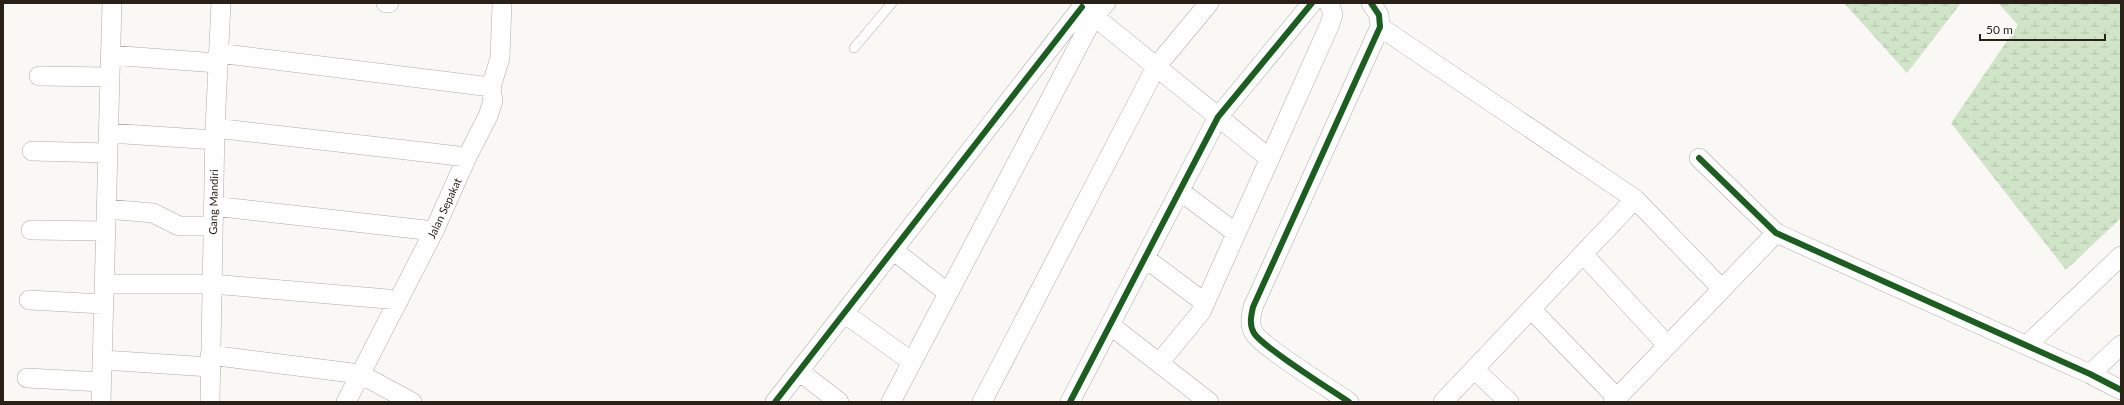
<svg xmlns="http://www.w3.org/2000/svg" width="2124" height="405" viewBox="0 0 2124 405" font-family="Lato,sans-serif">
  <style>
    .wetland { fill: url(#wetland-marsh) }
    .lines { fill: none; stroke-linecap: round; stroke-linejoin: round }
    .lane-casing { stroke: #b0aba6; stroke-width: 10 }
    .street-casing { stroke: #b0aba6; stroke-width: 20 }
    .lane { stroke: #fefefe; stroke-width: 9 }
    .street { stroke: #fefefe; stroke-width: 19 }
    .cycleway-casing { stroke: #fff; stroke-width: 8 }
    .cycleway { stroke: #1b5e20; stroke-width: 6 }
    .labels { text-anchor: middle; dominant-baseline: central; stroke-width: 3.5; stroke-linejoin: round; paint-order: stroke }
    .street-label { font-size: 11px; fill: #292018; stroke: #fff }
  </style>
  <defs>
    <pattern id="wetland-marsh" width="20" height="14" patternUnits="userSpaceOnUse"><rect width="20" height="14" fill="#d0e5c8"/><path d="M1 5h8M5 5V1M11 12h8M15 12V8" fill="none" stroke="#b3c4ab"/></pattern>
  </defs>
  <rect width="100%" height="100%" fill="#faf8f5"/>
  <path class="wetland" d="M1844,3H1961L1907,73Z
    M1998,3H2121V218L2066,270L1951,123L2018,25Z"/>
  <g class="lines">
    <defs>
      <path id="lane" d="M854,48L892,3"/>
      <path id="street" d="M386,3H389
        M1085,9L1269,158
        M1380,27L1635,199L1722,289
        M218,53L491,87
        M110,55L217,63
        M39,76L110,77
        M215,128L467,157
        M109,133L215,140
        M32,151L108,153
        M1699,158L1776,233L2090,374L2121,390
        M1180,191L1236,233
        M213,206L434,231
        M107,209L153,213L179,226H213
        M31,230L106,231
        M893,250L948,293
        M1583,254L1667,345
        M1145,258L1205,303
        M105,284H212L399,300
        M29,300L103,304
        M1531,309L1617,398
        M844,313L912,362
        M1110,325L1209,402
        M2027,345L2121,256
        M210,355L360,374L412,402
        M103,360L210,367
        M1159,363L1201,312L1205,303L1330,24L1333,14L1329,3
        M1474,369L1509,402
        M799,371L839,402
        M2090,374L2121,345
        M27,378L102,382
        M101,402L112,3
        M210,402L215,128L221,3
        M346,402L434,231L467,157L488,116L493,101L491,87L500,58L502,3
        M775,402L1082,7
        M891,402L1094,16L1106,3
        M982,402L1156,67L1209,3
        M1070,402L1218,117L1312,3
        M1349,402C1333,391 1261,346 1254,333C1249,325 1251,316 1253,307L1380,27L1379,15L1371,3
        M1443,402L1635,199
        M1613,402L1776,233"/>
    </defs>
    <use href="#lane" class="lane-casing"/>
    <use href="#street" class="street-casing"/>
    <use href="#lane" class="lane"/>
    <use href="#street" class="street"/>
    <defs>
      <path id="cycleway" d="M1699,158L1776,233L2090,374L2121,390
        M775,402L1082,7
        M1070,402L1218,117L1312,3
        M1349,402C1333,391 1261,346 1254,333C1249,325 1251,316 1253,307L1380,27L1379,15L1371,3"/>
    </defs>
    <use href="#cycleway" class="cycleway-casing"/>
    <use href="#cycleway" class="cycleway"/>
  </g>
  <g class="labels">
    <g class="street-label">
      <text transform="translate(213 202) rotate(-89)">Gang Mandiri</text>
      <text transform="translate(444 208) rotate(-65)">Jalan Sepakat</text>
    </g>
  </g>
  <rect width="2124" height="405" fill="none" stroke="#292018" stroke-width="8"/>
  <path d="M1980 34v6h125v-6" fill="none" stroke="#292018" stroke-width="2"/>
  <text x="1986" y="34" font-size="12" fill="#292018" stroke="#ffffff" stroke-width="3" paint-order="stroke">50 m</text>
</svg>
